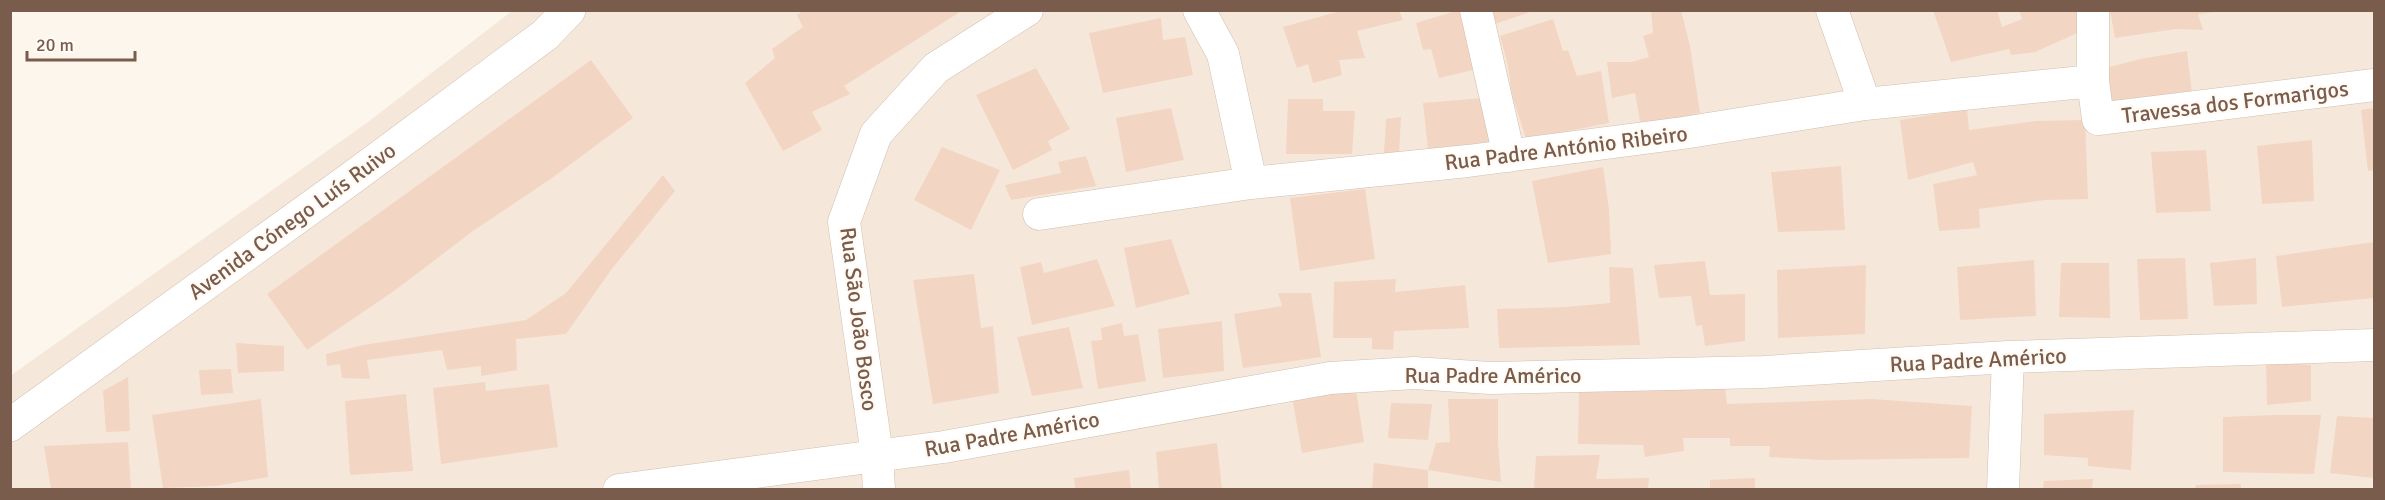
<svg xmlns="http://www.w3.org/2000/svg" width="2385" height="500" viewBox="0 0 2385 500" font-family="Signika,sans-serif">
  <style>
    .residential { fill: #f5e8da }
    .building { fill: #f3d5c3 }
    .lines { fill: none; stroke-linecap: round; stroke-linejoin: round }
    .street-casing { stroke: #d1beb0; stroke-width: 33 }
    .secondary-casing { stroke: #d6c0b0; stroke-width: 34 }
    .street { stroke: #fff; stroke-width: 32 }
    .secondary { stroke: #fff; stroke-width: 33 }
    .labels { text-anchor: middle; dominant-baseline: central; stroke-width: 4.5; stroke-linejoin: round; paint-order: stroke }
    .street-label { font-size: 22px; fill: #7a5c4d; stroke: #fffaf3 }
  </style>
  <rect width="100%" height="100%" fill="#fdf6ec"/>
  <path class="residential" d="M512,11H2374V489L11,490L10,376L368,122Z"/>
  <path class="building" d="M804,10H963L844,86L850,94L812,112L822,130L783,151L745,83L775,58L772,49L803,27L797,15Z
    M1344,10H1399L1403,20L1357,31L1365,58L1339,60L1342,75L1313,83L1308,64L1297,68L1283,27Z
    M1459,10H1469L1482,68L1439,78L1431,49L1423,50L1416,23Z
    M1493,10H1533V11L1495,24Z
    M1651,10H1681L1690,46L1700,113L1641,127L1635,93L1612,98L1607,62H1631L1649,57L1643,36L1653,33Z
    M1933,10H1997L2002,27L2022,19L2019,10H2076L2084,30L2035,52L2011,55L2009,49L1951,62Z
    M2110,10H2215V12L2198,14L2203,30L2176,29L2115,38Z
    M1161,18L1163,40L1185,37L1193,75L1103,93L1089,33Z
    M1553,19L1563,51L1568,50L1577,76L1601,71L1609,123L1563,132L1565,142L1528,145L1512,95L1508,66L1500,36Z
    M2187,51L2192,94L2110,104L2106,68L2140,59Z
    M591,60L633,118L552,178L473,231L394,291L307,350L267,294Z
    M1036,68L1070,129L1048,141L1052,150L1013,170L976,95Z
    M1482,98L1490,146L1428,149L1423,103Z
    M1288,99H1323V111H1355L1352,154H1286Z
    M1171,108L1184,160L1126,172L1116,118Z
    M2374,108V170L2368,171L2361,110Z
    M1967,109L1969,130L2036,121L2085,120L2088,199L2045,200L1979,209L1980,228L1939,231L1933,184L1977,175L1973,162L1908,180L1900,120Z
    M1401,117L1399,153H1384L1386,119Z
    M2312,140L2314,201L2262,204L2257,146Z
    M942,147L1000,170L971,230L914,200Z
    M2206,150L2211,211L2156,213L2151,152Z
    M1086,156L1096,186L1011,200L1005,185L1061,173L1058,162Z
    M1841,166L1845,230L1778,232L1771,172Z
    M1603,167L1609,209L1611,254L1548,263L1532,181Z
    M663,175L675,191L611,270L566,334L516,339L517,370L481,376V366L447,370L442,350L367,360L370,379L342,378L340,364L327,366L326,354L363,345L526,320L566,293Z
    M1365,189L1375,259L1300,271L1290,198Z
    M1171,239L1190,294L1136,308L1124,248Z
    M2374,242V298L2282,307L2276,256Z
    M2185,258L2188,319L2140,320L2137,259Z
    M2256,258L2257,304L2214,306L2210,263Z
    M1097,259L1115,306L1032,325L1020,267L1041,262L1044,273Z
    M2034,260L2036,316L1960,320L1957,267Z
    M1705,261L1710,295L1745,294V341L1705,346L1702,325L1696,326L1691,296L1659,298L1654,265Z
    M2061,263H2109L2110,318L2059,317Z
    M1866,265L1865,334L1778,338L1777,270Z
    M1609,267L1633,268L1640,345L1499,348L1497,309L1566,307L1610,303Z
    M974,274L981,328L993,326L999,393L933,404L913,280Z
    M1396,279L1395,292L1465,285L1469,328L1394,331L1393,350L1372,349V338H1333L1334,282Z
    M1278,293H1311L1321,357L1243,368L1234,314L1282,306Z
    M1222,321L1224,371L1163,378L1158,329Z
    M1122,323L1124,336L1138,334L1146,381L1098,389L1091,341L1102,340L1101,328Z
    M1069,327L1083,388L1032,396L1017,337Z
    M236,343L284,346V371L238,373Z
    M2266,361L2311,365V401L2267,405Z
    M231,369L233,393L201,395L199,370Z
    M128,377L130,431L106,432L103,391Z
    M485,382L486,391L549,384L558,447L441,464L433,388Z
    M1725,388L1727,404L1872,399L1972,406L1969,458L1823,460L1769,457L1770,446H1730V438H1683L1684,451L1645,457L1643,445L1578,444L1579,391Z
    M1356,390L1364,442L1302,453L1292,397Z
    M406,394L413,471L350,475L345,401Z
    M261,399L268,477L216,486L163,488L152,415Z
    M1448,399H1498V442L1501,482L1428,470V489H1372L1374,463L1428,470L1436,443L1450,442Z
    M1391,403L1432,404L1428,440L1388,438Z
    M2134,410L2131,470L2088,466V458L2044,455V414Z
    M2273,415H2321L2314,474L2223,472V417Z
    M2337,416L2374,418V478L2330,473Z
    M128,442L131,489H51L44,446Z
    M1217,443L1222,489H1159L1156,452Z
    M1600,455L1596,479L1649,478L1648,489H1534L1536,456Z
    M1129,470L1131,489H1075L1074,478Z
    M1755,478V489H1710V480Z
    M2093,479L2092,489H2043L2044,481Z
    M2241,484V489H2195L2196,485Z"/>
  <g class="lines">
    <defs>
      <path id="street" d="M1199,10L1223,54L1251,183
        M1476,10L1509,156
        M1832,10L1865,104
        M2093,10V81L2098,119L2374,85
        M1039,214L1251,183L1468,161L1683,133L1865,104L2093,81
        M619,490L944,447L1330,378L1414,373L1490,378L1763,372L2008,357L2374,345
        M879,490L877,455L844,222L876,134L936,68L1027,10
        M2003,490L2008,357"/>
      <path id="secondary" d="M10,425L353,177L545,35L569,10"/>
    </defs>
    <use href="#street" class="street-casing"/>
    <use href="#secondary" class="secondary-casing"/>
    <use href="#street" class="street"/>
    <use href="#secondary" class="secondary"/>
  </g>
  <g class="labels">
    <g class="street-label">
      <text transform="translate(2235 102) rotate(-7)">Travessa dos Formarigos</text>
      <text transform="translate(1566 148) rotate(-7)">Rua Padre António Ribeiro</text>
      <text transform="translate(292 221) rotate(-36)">Avenida Cónego Luís Ruivo</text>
      <text transform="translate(859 319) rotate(83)">Rua São João Bosco</text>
      <text transform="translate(1978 360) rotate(-3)">Rua Padre Américo</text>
      <text x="1493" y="375">Rua Padre Américo</text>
      <text transform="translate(1012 434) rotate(-10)">Rua Padre Américo</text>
    </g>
  </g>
  <rect width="2385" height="500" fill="none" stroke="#7a5c4d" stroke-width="24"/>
  <path d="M27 51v9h108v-9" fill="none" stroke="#7a5c4d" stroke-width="3"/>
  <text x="36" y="51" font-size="18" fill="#7a5c4d" stroke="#fffaf3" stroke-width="4.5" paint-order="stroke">20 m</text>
</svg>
